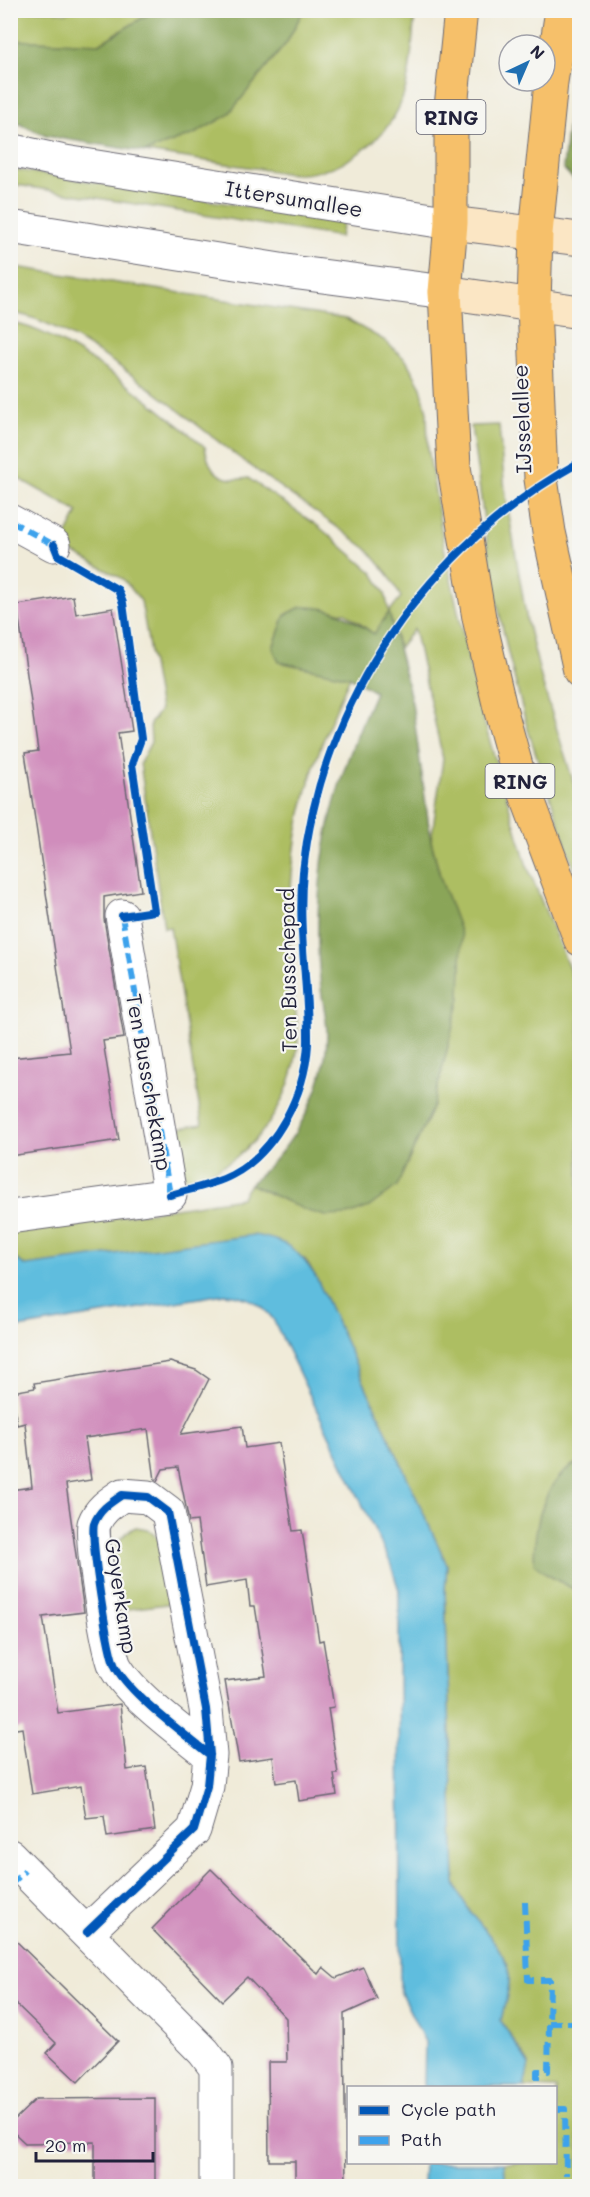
<svg xmlns="http://www.w3.org/2000/svg" width="590" height="2197" viewBox="0 0 590 2197" font-family="Mali,sans-serif">
  <style>
    .green { fill: #adbe62; stroke: #68704e; stroke-width: 1.5 }
    .forest { fill: #8aa558; stroke: #56644a; stroke-width: 1.5 }
    .water { fill: #5fbdde; stroke: #40708c; stroke-width: 1.5 }
    .building { fill: #d08dbc }
    .lines { fill: none; stroke-linecap: round; stroke-linejoin: round }
    .minor-casing { stroke: #6a6872; stroke-width: 35 }
    .tertiary-casing { stroke: #6a6872; stroke-width: 35 }
    .secondary-casing { stroke: #6a6872; stroke-width: 35 }
    .primary-casing { stroke: #6a6872; stroke-width: 35 }
    .minor { stroke: #fff; stroke-width: 33 }
    .tertiary { stroke: #fff; stroke-width: 33 }
    .secondary { stroke: #fbe6c4; stroke-width: 33 }
    .primary { stroke: #f6c06b; stroke-width: 33 }
    .quiet { stroke: #3ea2ec; stroke-width: 6; stroke-dasharray: 12 6; stroke-linecap: butt }
    .cycleway-casing { stroke: #f6f6f2; stroke-width: 11 }
    .cycleway { stroke: #0057b8; stroke-width: 8 }
    .labels { text-anchor: middle; dominant-baseline: central; stroke-width: 4.5; stroke-linejoin: round; paint-order: stroke }
    .shield { fill: #f6f6f2; stroke: #626272; stroke-width: 1.5 }
    .shield-label { font-size: 20px; font-weight: bold; fill: #22223b }
    .street-label { font-size: 21px; fill: #22223b; stroke: #f6f6f2 }
  </style>
  <rect width="100%" height="100%" fill="#f6f6f2"/>
  <filter id="ink" filterUnits="userSpaceOnUse"><feTurbulence type="fractalNoise" baseFrequency=".0167" numOctaves="2"/><feDisplacementMap in="SourceGraphic" scale="12" xChannelSelector="R" yChannelSelector="G"/><feConvolveMatrix kernelMatrix="1 2 1 2 8 2 1 2 1" color-interpolation-filters="sRGB"/></filter>
  <filter id="wash" filterUnits="userSpaceOnUse"><feTurbulence type="fractalNoise" baseFrequency=".008" numOctaves="4" result="noise"/><feDisplacementMap in="SourceGraphic" scale="24" xChannelSelector="R" yChannelSelector="G"/><feGaussianBlur stdDeviation="1.35" result="paint"/><feColorMatrix in="noise" values="0 0 0 0 0 0 0 0 0 0 0 0 0 0 0 0 0 1.4 0 .05"/><feComposite in="paint" operator="in"/></filter>
  <g filter="url(#wash)">
    <rect width="100%" height="100%" fill="#f0ebd9"/>
    <path class="green" d="M46,10L66,13L73,10L154,11L99,44L11,40V11Z
      M303,11H415C412,41 412,76 400,105C384,142 340,173 299,174C285,174 268,170 254,168C218,163 182,157 145,152L194,134L228,115L287,42Z
      M11,169L343,222L340,237L11,184Z
      M10,266L346,319L384,340L406,360L421,387L427,412L428,448L444,547L477,698L526,863L579,993V1462L571,1466L546,1574L579,1592V2186H506L504,2163L556,2162V2088L524,2087L529,2064L501,2021C503,2007 511,1988 509,1975C505,1942 465,1916 455,1883L445,1590L447,1565L316,1277L305,1259L26,1266L17,1260L11,1261V1227L38,1229L241,1198L250,1184L288,1202L397,1185L433,1106L460,998L441,880L431,841L443,759L414,629L399,648L389,613L374,634L346,613L301,607L285,615L273,648L280,661L350,677C324,734 301,792 294,855C289,897 288,940 292,982C294,1005 300,1028 297,1051C287,1112 247,1168 185,1179L175,1129L202,1124L170,927L164,928L140,763L151,742L150,724L160,710L141,601L123,579L61,546L78,512L11,474V323C62,329 164,412 205,447C209,473 222,483 248,478L318,526L373,573L385,593L389,612L401,597L388,574L367,549C324,517 280,488 237,456C187,418 70,318 11,313Z
      M499,425L505,491L527,621L543,685L579,800V883L527,727L508,653L492,578L471,426Z
      M136,1527L147,1529L163,1542L173,1603L122,1610C116,1577 100,1545 136,1527Z"/>
    <path class="forest" d="M154,11H303L287,42L228,115L194,134L145,152L46,136L11,120V40L99,44Z
      M579,25L580,186H579L563,168Z
      M301,607C334,606 348,616 374,634L389,612L412,703L431,841L441,880L462,936L460,998L433,1106L397,1186L369,1207L348,1215L326,1216L307,1211L250,1184C293,1147 326,1093 327,1034C327,1019 323,1004 321,989C317,955 317,918 320,884C325,816 348,753 375,692L350,677L279,662L273,648L285,615Z
      M579,1462V1592L546,1574L534,1564C534,1526 542,1481 579,1462Z"/>
    <path class="water" d="M253,1235C287,1240 298,1249 316,1277L447,1565L445,1590L455,1883C465,1916 505,1942 509,1975C511,1988 503,2007 501,2021L529,2065L524,2087H424L425,2042L400,1991L399,1590L390,1562L273,1319C260,1302 245,1295 224,1294L11,1329V1261L17,1260L26,1266Z
      M424,2163H504L506,2186H423Z"/>
    <g id="blocks">
      <path class="building" d="M73,596L76,614L113,608L132,731L118,733L141,891L104,897V919L124,1038L103,1041L119,1140L10,1156V1058L70,1052L25,753L38,751L17,605Z
        M170,1362L196,1370L209,1379L181,1434L242,1426L245,1448L279,1443L293,1531L302,1530L319,1641L323,1640L334,1707L328,1708L338,1774H334L337,1795L299,1801L296,1780L276,1783L273,1757L239,1762L225,1681L266,1676L255,1606H250L247,1580L206,1587L197,1521L189,1522L178,1467L163,1469L157,1481L155,1480L148,1429L85,1438L91,1480L66,1484L84,1612L43,1617L58,1713L120,1704L127,1770L146,1767L155,1830L107,1837L104,1816L86,1818L81,1786L32,1794L22,1728L10,1730V1490L32,1487L25,1423L17,1425L12,1392L35,1388L34,1383Z
        M211,1869L318,1974L323,1967L336,1978L363,1967L377,1999L344,2014L346,2187H295V2161H269L268,2062H287L286,2018L247,1977L222,2001L152,1929Z
        M10,1935L118,2041L78,2082L47,2053L56,2043L10,1998Z
        M155,2098V2184H148V2187H95V2142L25,2143L10,2129V2124L36,2099Z"/>
    </g>
  </g>
  <g filter="url(#ink)">
    <use href="#blocks" fill-opacity="0" stroke="#6a6872" stroke-width="1.5"/>
    <g class="lines">
      <defs>
        <path id="minor" d="M10,521L54,545
          M10,1217L170,1195L122,916
          M10,1856L204,2052L216,2068V2186
          M87,1932L194,1830L207,1786L210,1755L206,1709L168,1512L148,1497L122,1495C110,1503 99,1510 94,1524C90,1537 108,1655 116,1668C133,1697 183,1733 210,1755"/>
        <path id="tertiary" d="M10,150L65,162L451,223
          M10,227L299,273L445,292"/>
        <path id="secondary" d="M451,223L580,239
          M445,292L580,312"/>
        <path id="primary" d="M461,10L451,107V223L445,292L454,467L479,618L500,708L518,773L580,939
          M562,10L551,82L536,233L534,305L541,479L549,532L580,671"/>
      </defs>
      <use href="#minor" class="minor-casing"/>
      <use href="#tertiary" class="tertiary-casing"/>
      <use href="#secondary" class="secondary-casing"/>
      <use href="#primary" class="primary-casing"/>
      <use href="#minor" class="minor"/>
      <use href="#tertiary" class="tertiary"/>
      <use href="#secondary" class="secondary"/>
      <use href="#primary" class="primary"/>
      <path class="quiet" d="M10,521L54,545
        M122,916L170,1195
        M10,1885L25,1871
        M525,1902L528,1980H550L548,2071H537V2088
        M549,2023H580
        M556,2109H565L566,2175"/>
      <defs>
        <path id="cycleway" d="M54,545L58,555L118,590L123,603L141,739L132,764L154,911L122,916
          M170,1195C191,1189 213,1185 232,1175C277,1151 305,1093 308,1044C309,986 297,930 303,872C320,701 429,545 580,462
          M87,1932L194,1830L207,1786L210,1755L206,1709L168,1512L148,1497L122,1495C110,1503 99,1510 94,1524C90,1537 108,1655 116,1668C133,1697 183,1733 210,1755"/>
      </defs>
      <use href="#cycleway" class="cycleway-casing"/>
      <use href="#cycleway" class="cycleway"/>
    </g>
  </g>
  <g class="labels">
    <g class="shield">
      <rect x="416.5" y="100" width="69" height="34" rx="4.5"/>
      <rect x="485.5" y="764" width="69" height="34" rx="4.5"/>
    </g>
    <g class="shield-label">
      <text x="451" y="117">RING</text>
      <text x="520" y="781">RING</text>
    </g>
    <g class="street-label">
      <text transform="translate(294 198) rotate(9)">Ittersumallee</text>
      <text transform="translate(521 419) rotate(-92)">IJsselallee</text>
      <text transform="translate(287 970) rotate(-91)">Ten Busschepad</text>
      <text transform="translate(150 1082) rotate(80)">Ten Busschekamp</text>
      <text transform="translate(122 1596) rotate(81)">Goyerkamp</text>
    </g>
  </g>
  <rect width="590" height="2197" fill="none" stroke="#f6f6f2" stroke-width="36"/>
  <rect x="347" y="2086" width="210" height="78" fill="#f6f6f2" stroke="#a1a1a9" stroke-width="1.5"/>
  <rect x="359" y="2106" width="30" height="9" fill="#0057b8" stroke="#a1a1a9" stroke-width="1.5"/>
  <text x="401" y="2116" font-size="18" fill="#22223b">Cycle path</text>
  <rect x="359" y="2136" width="30" height="9" fill="#3ea2ec" stroke="#a1a1a9" stroke-width="1.5"/>
  <text x="401" y="2146" font-size="18" fill="#22223b">Path</text>
  <g transform="translate(527 63) rotate(44)"><circle r="28" fill="#f6f6f2" stroke="#a1a1a9" stroke-width="1.5"/>
  <path d="M0-4.5L10 22L0 15L-10 22Z" fill="#1f6fb2"/>
  <text y="-9" font-size="16" font-weight="bold" text-anchor="middle" fill="#22223b">N</text>
  </g>
  <path d="M36 2152v9h117v-9" fill="none" stroke="#22223b" stroke-width="3"/>
  <text x="45" y="2152" font-size="18" fill="#22223b" stroke="#f6f6f2" stroke-width="4.5" paint-order="stroke">20 m</text>
</svg>
